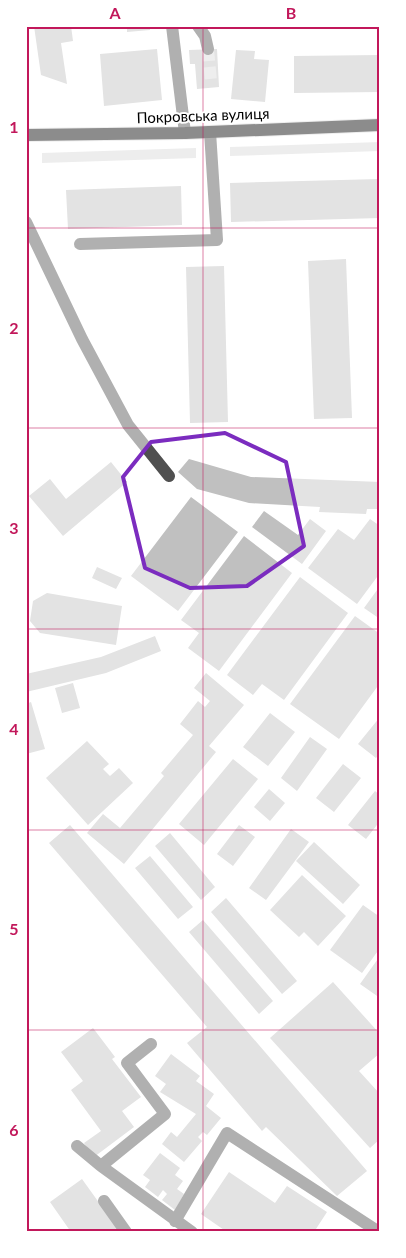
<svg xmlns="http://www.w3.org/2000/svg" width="406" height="1258" viewBox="0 0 406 1258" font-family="Lato,sans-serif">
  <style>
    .green { fill: #d7d7d7 }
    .building { fill: #c0c0c0 }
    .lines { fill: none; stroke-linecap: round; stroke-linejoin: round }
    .minor-tunnel { stroke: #d9d9d9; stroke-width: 12; stroke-dasharray: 12 6; stroke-linecap: butt }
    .major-casing { stroke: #dbdbdb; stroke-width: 14 }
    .minor { stroke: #505050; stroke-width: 12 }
    .major { stroke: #000; stroke-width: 12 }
    .marked { fill: none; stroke: #7b2cbf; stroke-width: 4; stroke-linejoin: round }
    .grid { fill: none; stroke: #c2185b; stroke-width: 1; stroke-opacity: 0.55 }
    .labels { text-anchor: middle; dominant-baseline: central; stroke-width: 4; stroke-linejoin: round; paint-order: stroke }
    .street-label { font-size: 15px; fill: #000; stroke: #fff }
    .neatline { fill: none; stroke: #c2185b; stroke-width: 2 }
    .grid-label { font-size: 16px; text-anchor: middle; font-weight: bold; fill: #c2185b }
  </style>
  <rect width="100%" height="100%" fill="#fff"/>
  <path class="green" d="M380,142V151L230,156V147Z
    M196,148V158L42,163V153Z"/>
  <path class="building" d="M34,26H71L73,41L61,43L67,84L41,75Z
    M127,26H150V30L127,32Z
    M157,49L162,100L104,106L100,54Z
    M217,49L219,87L197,89L195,64H190L189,50Z
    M236,50L255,51L254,59L269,60L265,102L231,99Z
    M380,55V92L294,93V56Z
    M380,179V218L231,222L230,183Z
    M181,186L182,225L68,229L66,190Z
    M346,259L352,418L314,419L308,261Z
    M224,266L228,422L190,423L186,267Z
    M189,459L251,477L380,482V509H367L366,514L319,512L320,507L249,503L197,489L178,472Z
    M111,462L127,482L63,536L29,496L50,479L66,499Z
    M191,497L238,532L178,611L131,576Z
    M264,511L298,535L310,519L326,531L302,564L252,527Z
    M370,519L380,526V573L357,604L308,568L338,529L354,540Z
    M244,536L292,573L219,671L188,648L199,633L181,620Z
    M97,567L122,578L116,589L92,578Z
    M300,577L348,613L284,700L262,684L253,695L227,675Z
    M380,586V619L364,608Z
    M47,593L122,606L116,645L40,633L30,621L33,601Z
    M355,616L380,634V683L339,739L290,704Z
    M155,636L161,651L106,673L26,692V674L101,657Z
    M206,673L244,705L209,746L216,752L124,864L87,833L103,814L120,828L164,776L161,773L193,735L180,724L198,701L205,707L210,701L194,688Z
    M73,683L80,708L62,713L55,688Z
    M31,702L45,749L26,754V704Z
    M270,713L295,732L268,766L243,747Z
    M380,717V753L376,758L358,744Z
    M310,737L327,749L297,791L281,778Z
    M87,741L109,764L103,769L110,776L119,768L133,783L88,825L46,778Z
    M233,759L258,779L204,845L179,824Z
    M343,764L361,778L334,812L316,798Z
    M269,789L285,803L270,821L254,807Z
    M375,791L380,795V821L366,839L348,825Z
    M70,825L367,1171L337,1196L266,1127L262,1131L187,1043L207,1027L49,843Z
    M239,825L255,837L233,866L217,854Z
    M291,829L309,842L266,900L249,888Z
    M170,833L215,887L201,900L155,846Z
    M314,842L360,885L343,904L296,861Z
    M150,856L193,907L178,919L135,868Z
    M302,875L346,916L318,946L304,932L299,937L270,910Z
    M226,898L297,981L282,994L211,912Z
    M363,905L380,917V948L362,973L330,950Z
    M203,920L273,1001L259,1014L189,932Z
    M380,956V998L360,984Z
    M333,982L380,1034V1053L359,1071L380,1094V1139L370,1148L270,1038Z
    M93,1028L115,1057L112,1059L141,1097L122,1111L134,1127L94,1157L84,1143L101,1131L71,1090L83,1081L61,1052Z
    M171,1054L200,1076L196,1081L214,1094L206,1106L221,1118L207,1135L203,1132L198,1137L202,1141L184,1162L162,1144L171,1132L177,1137L196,1114L160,1092L166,1084L155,1076Z
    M160,1153L180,1168L175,1175L183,1181L177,1189L184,1194L175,1210L162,1200L167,1194L163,1190L158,1197L145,1187L150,1180L143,1175Z
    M229,1172L275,1203L287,1186L327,1212L314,1232H227L201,1214Z
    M82,1179L120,1232H71L50,1202Z"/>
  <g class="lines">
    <path class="minor-tunnel" d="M208,49L211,81"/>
    <defs>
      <path id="major" d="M26,135L185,133L380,125"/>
    </defs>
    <use href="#major" class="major-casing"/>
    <path class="minor" d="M172,26L185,133
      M198,26L205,36L208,49
      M26,222L82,339L128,425L169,476
      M80,244L217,240L210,132
      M151,1044L127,1063L165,1114L101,1166L192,1232
      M77,1146L101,1166
      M104,1201L126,1232
      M175,1221L227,1133L379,1232"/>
    <use href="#major" class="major"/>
  </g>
  <path d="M0 0H406V1258H0ZM225,433L286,462L304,546L247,586L190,588L145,568L123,477L151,442Z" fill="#fff" fill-opacity=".55" fill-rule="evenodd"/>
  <path class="marked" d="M225,433L286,462L304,546L247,586L190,588L145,568L123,477L151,442Z"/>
  <path class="grid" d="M203,26V1232M26,228H380M26,428H380M26,629H380M26,830H380M26,1030H380"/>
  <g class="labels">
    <g class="street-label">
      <text transform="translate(203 115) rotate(-2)">Покровська вулиця</text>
    </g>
  </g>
  <rect width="406" height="1258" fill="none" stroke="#ffffff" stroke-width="55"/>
  <rect x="28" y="28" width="350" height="1202" class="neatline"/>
  <g class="grid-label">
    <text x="115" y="19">A</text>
    <text x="291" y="19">B</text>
    <text x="14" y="133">1</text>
    <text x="14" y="334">2</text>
    <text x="14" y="534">3</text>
    <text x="14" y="735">4</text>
    <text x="14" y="935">5</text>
    <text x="14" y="1136">6</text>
  </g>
</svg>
